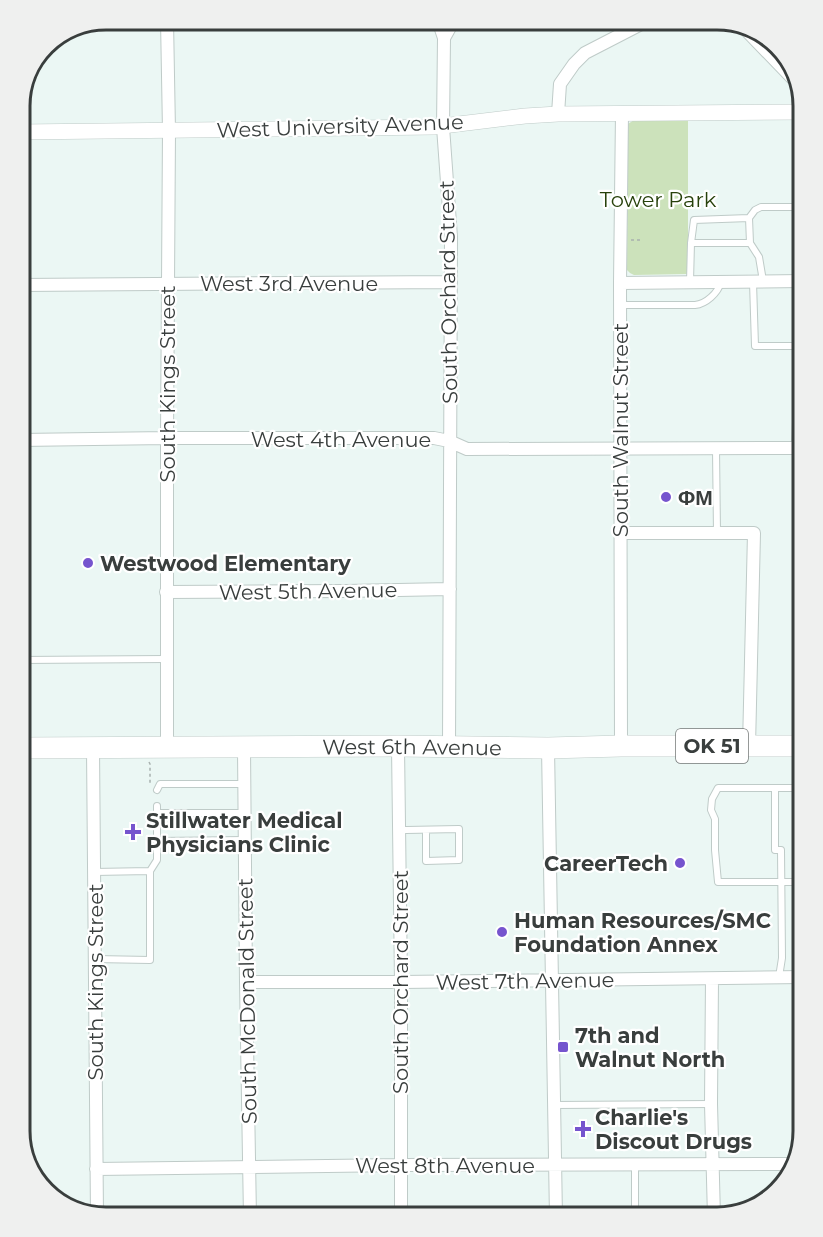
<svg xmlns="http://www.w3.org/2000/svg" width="823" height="1237" viewBox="0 0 823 1237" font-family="Montserrat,sans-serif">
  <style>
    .grass { fill: url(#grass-tufts) }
    .green { fill: #cce2bb }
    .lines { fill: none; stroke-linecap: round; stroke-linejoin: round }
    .service-casing { stroke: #bfcbc8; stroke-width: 8 }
    .minor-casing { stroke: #bfcbc8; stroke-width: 14 }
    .tertiary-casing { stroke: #bfcbc8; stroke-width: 16 }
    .trunk-casing { stroke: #bfcbc8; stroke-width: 22 }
    .path { stroke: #a8b1af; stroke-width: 1.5; stroke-dasharray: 3 3; stroke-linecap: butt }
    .service { stroke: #fff; stroke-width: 6 }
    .minor { stroke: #fff; stroke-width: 12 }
    .tertiary { stroke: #fff; stroke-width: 15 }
    .trunk { stroke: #fff; stroke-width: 21 }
    .poi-dot { fill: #7654ce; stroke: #fff; stroke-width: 2 }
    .labels { text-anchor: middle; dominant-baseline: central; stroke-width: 4.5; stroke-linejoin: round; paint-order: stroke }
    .shield { fill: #fff; stroke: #747877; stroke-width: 1.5 }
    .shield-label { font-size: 20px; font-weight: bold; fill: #393e3d }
    .street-label { font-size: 21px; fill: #393e3d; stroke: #fff }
    .park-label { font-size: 21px; fill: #27410b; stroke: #fff }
    .poi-label { font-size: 21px; font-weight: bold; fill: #393e3d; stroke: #fff; text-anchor: start }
    .rim { fill: none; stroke: #393e3d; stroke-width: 3 }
  </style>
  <defs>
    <pattern id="grass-tufts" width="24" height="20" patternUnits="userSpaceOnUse" patternTransform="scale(1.5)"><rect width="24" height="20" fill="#cce2bb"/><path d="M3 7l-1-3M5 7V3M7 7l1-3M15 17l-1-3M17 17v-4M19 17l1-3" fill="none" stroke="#b0c3a2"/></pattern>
  </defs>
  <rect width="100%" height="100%" fill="#ebf7f4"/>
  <path class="grass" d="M742,26L760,31L791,62L795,80Z"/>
  <path class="green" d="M634,120H688V271L687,274L634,275L630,273L627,270L628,124Z"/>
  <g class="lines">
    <defs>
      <path id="service" d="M749,218L755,210L761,207H803
        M691,243L694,220L749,218L750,243
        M690,282L691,243H750L759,257L763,281
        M753,282L755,346H803
        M620,305H695C706,304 718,293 721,282
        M795,448L798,371V368L803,367
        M716,449L717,533
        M20,660L166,659
        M775,788H718L712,799L711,810L715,819V850L718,882H803
        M157,790L160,784H244
        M157,813H245
        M399,830H406L459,829V860L426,861V830
        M157,841L245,840
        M150,871L157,860V806
        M94,872L150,871V960L95,959
        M779,977L782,958L781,850H775V788H803
        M554,1105L711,1104
        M635,1164V1217"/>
      <path id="minor" d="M167,20L169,131L167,438V748
        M438,20L444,38
        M742,26L797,83
        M558,114L560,84L574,64L585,53L649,20
        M620,283L803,281
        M20,285L451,282
        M20,440L167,438H434L449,441L467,449L803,448
        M620,533H754L749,746
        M166,592L346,591L450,589
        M398,746L401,982V1217
        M449,746L451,237L443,127L444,38L454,20
        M621,746L620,283L622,113
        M93,748L97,1216
        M244,748L246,982L250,1217
        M548,748L556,1217
        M712,979L711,1104L714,1217
        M246,982H401L803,977
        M96,1169L400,1165L795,1164"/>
      <path id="tertiary" d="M20,132L434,127L525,116L558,114L803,112"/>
      <g id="trunk">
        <path id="s1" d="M20,748L398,746L548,748L621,746H803"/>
      </g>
    </defs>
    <use href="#service" class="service-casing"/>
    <use href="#minor" class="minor-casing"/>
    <use href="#tertiary" class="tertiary-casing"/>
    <use href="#trunk" class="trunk-casing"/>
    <path class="path" d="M631,240H642
      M149,762L150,764V784"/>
    <use href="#service" class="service"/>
    <use href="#minor" class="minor"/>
    <use href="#tertiary" class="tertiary"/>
    <use href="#trunk" class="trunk"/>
  </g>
  <g class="poi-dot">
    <circle cx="666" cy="497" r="6"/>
    <circle cx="88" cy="563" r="6"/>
    <path d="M130 823h6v6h6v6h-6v6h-6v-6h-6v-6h6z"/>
    <circle cx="680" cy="863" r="6"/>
    <circle cx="502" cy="932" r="6"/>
    <rect x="557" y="1041" width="12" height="12" rx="3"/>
    <path d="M580 1120h6v6h6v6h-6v6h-6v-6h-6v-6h6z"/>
  </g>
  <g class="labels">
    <rect class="shield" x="676" y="729" width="72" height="34" rx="4.5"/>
    <g class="shield-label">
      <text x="712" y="746">OK 51</text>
    </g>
    <g class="street-label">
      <text transform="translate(340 126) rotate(-2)">West University Avenue</text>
      <text x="289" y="283">West 3rd Avenue</text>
      <text transform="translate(448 292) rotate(-91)">South Orchard Street</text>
      <text transform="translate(167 384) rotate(-90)">South Kings Street</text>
      <text transform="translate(620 430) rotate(-90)">South Walnut Street</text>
      <text x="341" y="439">West 4th Avenue</text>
      <text transform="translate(308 591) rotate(-1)">West 5th Avenue</text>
      <text stroke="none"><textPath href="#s1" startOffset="392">West 6th Avenue</textPath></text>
      <text transform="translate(525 981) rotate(-1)">West 7th Avenue</text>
      <text transform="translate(95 982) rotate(-90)">South Kings Street</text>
      <text transform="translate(400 982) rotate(-90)">South Orchard Street</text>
      <text transform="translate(247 1001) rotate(-91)">South McDonald Street</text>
      <text x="445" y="1165">West 8th Avenue</text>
    </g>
    <g class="park-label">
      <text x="658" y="199">Tower Park</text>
    </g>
    <g class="poi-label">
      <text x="678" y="497">ΦΜ</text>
      <text x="100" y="563">Westwood Elementary</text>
      <text x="146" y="820">Stillwater Medical<tspan x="146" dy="24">Physicians Clinic</tspan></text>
      <text x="668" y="863" text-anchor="end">CareerTech</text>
      <text x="514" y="920">Human Resources/SMC<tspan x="514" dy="24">Foundation Annex</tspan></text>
      <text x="575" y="1035">7th and<tspan x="575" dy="24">Walnut North</tspan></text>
      <text x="595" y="1117">Charlie's<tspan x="595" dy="24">Discout Drugs</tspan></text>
    </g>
  </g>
  <path d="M0 0H823V1237H0ZM106 30H717A76 76 0 0 1 793 106V1131A76 76 0 0 1 717 1207H106A76 76 0 0 1 30 1131V106A76 76 0 0 1 106 30Z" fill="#eff0ef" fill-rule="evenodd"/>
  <path class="rim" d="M106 30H717A76 76 0 0 1 793 106V1131A76 76 0 0 1 717 1207H106A76 76 0 0 1 30 1131V106A76 76 0 0 1 106 30Z"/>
</svg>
